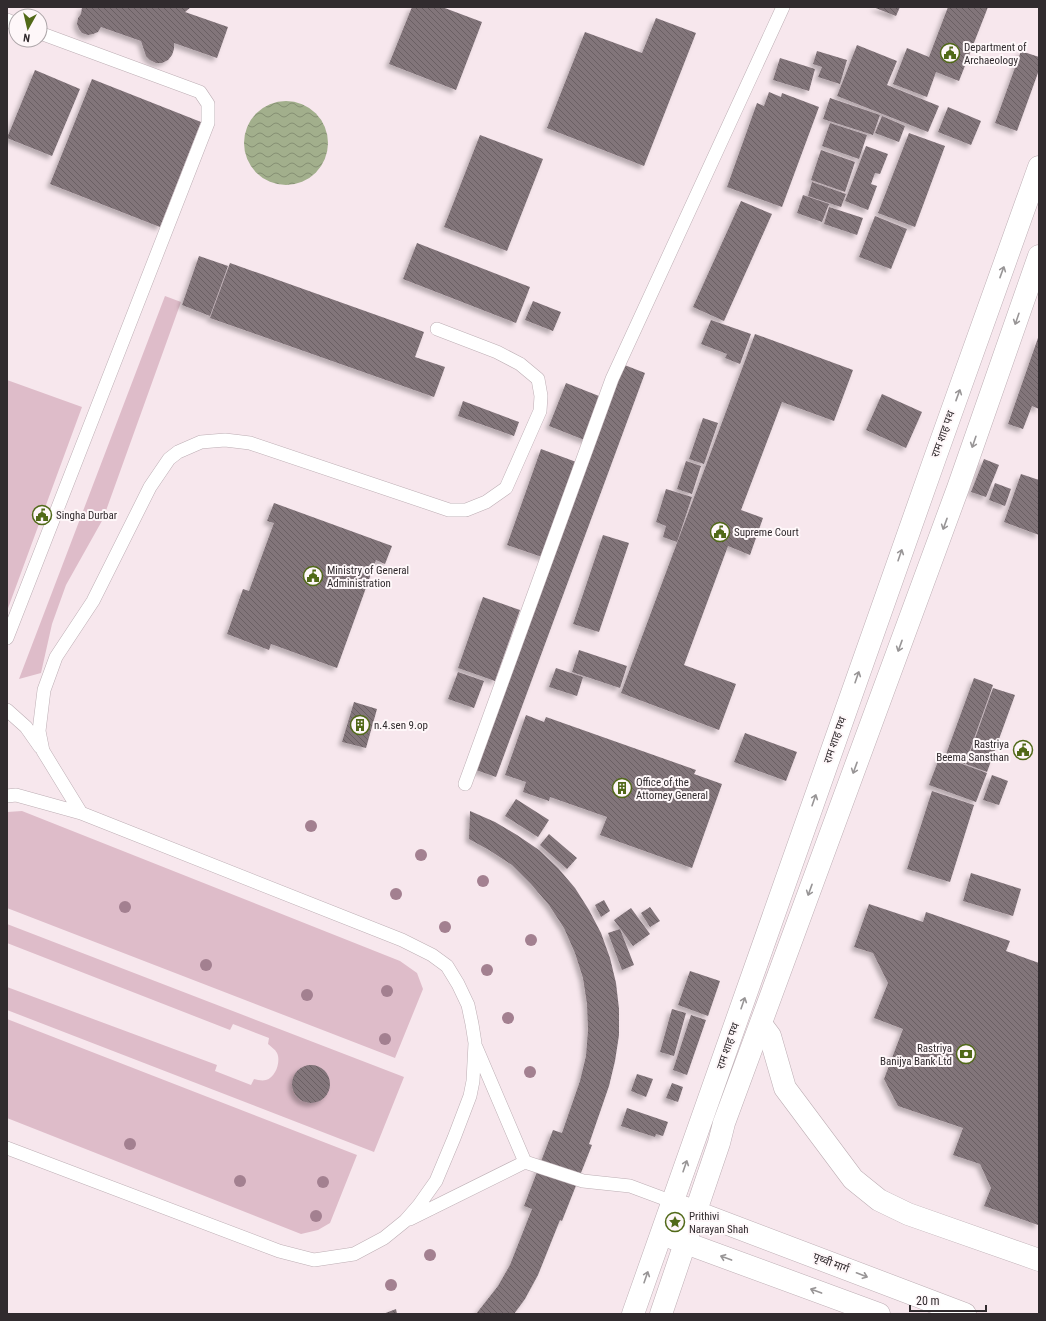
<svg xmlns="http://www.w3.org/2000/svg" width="1046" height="1321" viewBox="0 0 1046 1321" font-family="'Roboto Condensed','Noto Sans Devanagari',sans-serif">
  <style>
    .green { fill: #debcc9 }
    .water { fill: url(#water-waves) }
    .building { fill: url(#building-back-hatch); filter: url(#shadow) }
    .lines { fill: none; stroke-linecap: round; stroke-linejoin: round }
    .service-casing { stroke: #bdaeb4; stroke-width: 14 }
    .minor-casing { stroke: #bdaeb4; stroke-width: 23 }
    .primary-casing { stroke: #bdaeb4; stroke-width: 23 }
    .service { stroke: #fff; stroke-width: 13 }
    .minor { stroke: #fff; stroke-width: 22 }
    .primary { stroke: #fff; stroke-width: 22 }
    .tree { fill: #a38090 }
    .oneway { stroke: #989596 }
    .labels { text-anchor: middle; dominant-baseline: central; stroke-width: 4; stroke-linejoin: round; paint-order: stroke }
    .poi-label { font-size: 11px; fill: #312b2e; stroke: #fef7f9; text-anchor: start }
    .street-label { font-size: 11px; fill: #312b2e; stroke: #fef7f9 }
  </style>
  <defs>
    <pattern id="water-waves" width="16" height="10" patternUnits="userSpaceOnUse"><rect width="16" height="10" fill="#a2af8c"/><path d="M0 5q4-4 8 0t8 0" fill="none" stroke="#858f73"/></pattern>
    <pattern id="building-back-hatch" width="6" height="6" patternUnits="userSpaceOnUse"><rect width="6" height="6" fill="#82747a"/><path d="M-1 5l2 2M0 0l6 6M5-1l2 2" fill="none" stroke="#6b5f64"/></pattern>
    <filter id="shadow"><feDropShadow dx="-3.5" dy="3.5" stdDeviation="2" flood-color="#0004"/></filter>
  </defs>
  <rect width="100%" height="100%" fill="#f7e7ed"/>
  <path class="green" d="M165,296L181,302L103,519L66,585L52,624L41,673L19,679Z
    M7,380L82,407L7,611Z
    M22,811L400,961L417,973L423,989L395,1058L7,908V812Z
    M7,924L404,1077L374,1152L7,1010V987L217,1065L215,1071L251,1085L254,1079C258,1080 262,1081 266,1080C276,1077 281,1061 277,1053C275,1049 271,1047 268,1044L269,1038L233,1024L230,1030L7,943Z
    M7,1019L357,1155L330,1223L318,1230L301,1234L7,1118Z"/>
  <path class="water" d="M244 143a42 42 0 1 1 84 0a42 42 0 1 1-84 0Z"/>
  <path class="building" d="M82,7H191L185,12L228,27L217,58L174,43V49L172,55L168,60L162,63H156L150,60L146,56L141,41L101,27L98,32L93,34L88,35L82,33L79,29L77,24L78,18L81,14Z
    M412,7H442L482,22L456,90L389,64Z
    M873,7H900L896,16Z
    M948,7H988L959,81L936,72L927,97L893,84L907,48L929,57Z
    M656,18L696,33L644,166L547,128L585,32L642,53Z
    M857,45L897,61L887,85L939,106L928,132L837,96Z
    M817,51L847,60L840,84L818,77L822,67L813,64Z
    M1021,51L1039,57V70L1017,131L995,123Z
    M780,58L815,69L809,91L773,80Z
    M35,70L80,89L52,156L7,138Z
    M92,79L201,122L160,227L50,184Z
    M769,92L781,97L782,93L819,107L782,207L727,187L757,103L764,106Z
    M830,98L880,115L873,135L823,119Z
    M948,107L981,121L971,145L938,132Z
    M882,116L905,126L899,142L875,133Z
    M830,123L867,135L859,159L822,146Z
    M909,133L945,146L915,227L878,213Z
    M480,135L543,159L507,251L444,227Z
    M866,146L888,154L880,174L875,173L871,184L877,186L868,210L845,201Z
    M821,150L855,162L845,192L811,180Z
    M812,182L846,194L841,207L808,196Z
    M803,195L829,204L822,222L797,213Z
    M741,201L772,214L724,321L693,307Z
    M829,207L863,218L857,235L824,224Z
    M875,216L907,229L891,269L859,257Z
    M417,243L530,287L516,323L403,279Z
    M199,256L228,266L210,316L182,305Z
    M230,263L424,332L415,357L445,367L434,397L210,318Z
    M533,301L561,312L553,331L525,320Z
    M711,320L751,334L740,364L725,358L727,354L701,344Z
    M755,334L853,370L834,421L782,402L741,510L763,518L750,555L728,546L684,665L736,684L719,730L621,693Z
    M1039,335V409L1032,406L1023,429L1008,424Z
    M622,364L645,373L496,777L473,769Z
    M566,383L604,398L587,441L549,426Z
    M882,394L922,412L906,448L866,430Z
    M463,401L519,422L514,436L458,416Z
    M703,418L718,423L704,464L689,459Z
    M541,449L579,463L545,558L507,545Z
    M984,459L999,465L986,497L971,492Z
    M686,461L701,466L692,494L677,489Z
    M1021,474L1039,480V535L1004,522Z
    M995,483L1011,489L1005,506L989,500Z
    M666,489L692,497L677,542L663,537L666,526L656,522Z
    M274,503L392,546L385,564L376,560L337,668L271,644L269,650L227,634L243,589L249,591L274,523L267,521Z
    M603,535L629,543L599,632L573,624Z
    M483,597L520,610L495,681L458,668Z
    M579,650L627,666L620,688L572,672Z
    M556,668L583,677L577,696L549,687Z
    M458,672L484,681L474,708L448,699Z
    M974,678L993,685L965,764L945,757Z
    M993,688L1015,695L987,772L966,764Z
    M354,702L377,709L366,748L342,742Z
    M526,715L544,722L546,717L696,770L694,774L722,784L692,868L600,835L607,817L550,797L549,801L523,792L526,782L505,775Z
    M745,733L797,752L786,781L734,762Z
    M940,756L987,773L976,802L929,785Z
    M992,775L1008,781L999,805L983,800Z
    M932,791L974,805L950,882L907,869Z
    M516,799L549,820L538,837L505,816Z
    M470,811L495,822L517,835L539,850L558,868L575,888L589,910L601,933L610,958L616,983L619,1009V1035L615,1061L609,1086L589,1144L592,1145L562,1221L560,1220L538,1275L525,1299L514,1314H476L498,1286L510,1265L532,1209L524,1206L553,1130L562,1133L580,1081L586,1056L588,1030L587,1004L583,978L575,953L564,928L549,905L531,884L512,865L489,850L469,839Z
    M549,834L577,858L567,869L540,845Z
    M971,873L1021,889L1013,916L963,901Z
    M604,900L610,911L601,917L595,905Z
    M869,904L923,922L926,912L1010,941L1006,951L1039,963V1222L1038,1225L984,1206L991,1188L980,1164L953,1155L963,1128L898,1106L884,1079L903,1029L874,1018L888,983L873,953L854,947Z
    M650,907L660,921L650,927L641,913Z
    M631,908L650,934L633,946L614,920Z
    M620,929L634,965L622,970L608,933Z
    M690,971L720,981L708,1016L678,1005Z
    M672,1009L686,1013L674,1056L660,1052Z
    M691,1015L706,1020L687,1075L673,1070Z
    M292 1084a19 19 0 1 1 38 0a19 19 0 1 1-38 0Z
    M637,1074L653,1079L646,1097L631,1091Z
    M672,1083L683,1087L678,1102L666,1098Z
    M627,1108L668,1122L663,1136L656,1134L655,1137L621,1126Z
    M396,1309L397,1314H383Z"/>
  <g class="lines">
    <defs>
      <path id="service" d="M7,20L16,24
        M7,638L208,123V104L200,92L40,33
        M7,710L26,727L40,747
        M465,784L612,379L783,7
        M7,796L16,795L81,813L402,940L432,955L447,966L458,984L468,1005L472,1024L475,1043L473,1081L470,1096L454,1138L436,1181L419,1205L405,1221L384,1238L354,1254L314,1260L279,1251L7,1148
        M81,813L43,751L39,731L44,690L56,657L93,601L150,487L169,459L178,452L201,442L225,440L250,443L449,510H466L486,502L506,488L540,411L541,396L538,379L520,364L497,352L437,329
        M476,1047L525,1162
        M410,1219L525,1162L583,1181L630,1186L673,1202"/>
      <path id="minor" d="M761,1024L770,1036L785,1088L853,1179L879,1200L908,1214L1039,1260"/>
      <path id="primary" d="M683,1207L965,1314
        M672,1238L879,1314
        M633,1314L935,458L1039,167
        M661,1314L719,1143L724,1123L958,488L1039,256"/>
    </defs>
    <use href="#service" class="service-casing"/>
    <use href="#minor" class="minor-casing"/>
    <use href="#primary" class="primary-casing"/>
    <use href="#service" class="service"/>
    <use href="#minor" class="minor"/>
    <use href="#primary" class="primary"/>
  </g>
  <g class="tree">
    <circle cx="311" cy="826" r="6"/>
    <circle cx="421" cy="855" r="6"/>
    <circle cx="483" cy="881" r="6"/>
    <circle cx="396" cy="894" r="6"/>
    <circle cx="125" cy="907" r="6"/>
    <circle cx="445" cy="927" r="6"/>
    <circle cx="531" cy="940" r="6"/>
    <circle cx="206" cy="965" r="6"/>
    <circle cx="487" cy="970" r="6"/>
    <circle cx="387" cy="991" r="6"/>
    <circle cx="307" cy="995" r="6"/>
    <circle cx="508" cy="1018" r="6"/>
    <circle cx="385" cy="1039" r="6"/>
    <circle cx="530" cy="1072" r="6"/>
    <circle cx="130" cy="1144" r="6"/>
    <circle cx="240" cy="1181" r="6"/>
    <circle cx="323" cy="1182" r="6"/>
    <circle cx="316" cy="1216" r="6"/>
    <circle cx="430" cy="1255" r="6"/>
    <circle cx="391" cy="1285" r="6"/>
  </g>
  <defs><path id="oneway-shaft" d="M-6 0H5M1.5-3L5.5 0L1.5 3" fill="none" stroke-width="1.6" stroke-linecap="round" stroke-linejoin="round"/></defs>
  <g class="oneway">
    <use href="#oneway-shaft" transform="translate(1002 272) rotate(-70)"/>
    <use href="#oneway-shaft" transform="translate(1017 319) rotate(109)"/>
    <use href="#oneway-shaft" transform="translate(958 395) rotate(-70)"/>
    <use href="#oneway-shaft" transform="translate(974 442) rotate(109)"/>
    <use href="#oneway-shaft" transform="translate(945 524) rotate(110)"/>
    <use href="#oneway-shaft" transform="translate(900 555) rotate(-71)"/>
    <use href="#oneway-shaft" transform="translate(900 646) rotate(110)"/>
    <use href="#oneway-shaft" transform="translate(857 677) rotate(-71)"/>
    <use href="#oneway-shaft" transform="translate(855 768) rotate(110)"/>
    <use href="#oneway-shaft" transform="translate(814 800) rotate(-71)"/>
    <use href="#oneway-shaft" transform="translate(810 890) rotate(110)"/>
    <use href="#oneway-shaft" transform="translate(743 1003) rotate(-71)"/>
    <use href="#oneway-shaft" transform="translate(685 1166) rotate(-71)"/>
    <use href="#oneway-shaft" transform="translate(726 1258) rotate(-160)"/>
    <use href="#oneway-shaft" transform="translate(862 1275) rotate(21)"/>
    <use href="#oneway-shaft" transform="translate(646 1277) rotate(-71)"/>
    <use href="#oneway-shaft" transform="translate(816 1291) rotate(-160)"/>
  </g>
  <defs>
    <symbol id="civic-ring" viewBox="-11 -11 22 22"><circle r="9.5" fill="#fef7f9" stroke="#516918" stroke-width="1.5"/><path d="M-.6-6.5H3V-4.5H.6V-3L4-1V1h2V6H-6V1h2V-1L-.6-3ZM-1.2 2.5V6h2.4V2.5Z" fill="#516918"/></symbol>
    <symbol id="building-ring" viewBox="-11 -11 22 22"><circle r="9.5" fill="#fef7f9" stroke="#516918" stroke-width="1.5"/><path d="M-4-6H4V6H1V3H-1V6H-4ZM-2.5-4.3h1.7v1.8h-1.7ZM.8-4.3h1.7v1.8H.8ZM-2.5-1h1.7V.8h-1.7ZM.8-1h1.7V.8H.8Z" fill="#516918"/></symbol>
    <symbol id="bank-ring" viewBox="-11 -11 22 22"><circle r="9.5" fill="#fef7f9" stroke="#516918" stroke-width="1.5"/><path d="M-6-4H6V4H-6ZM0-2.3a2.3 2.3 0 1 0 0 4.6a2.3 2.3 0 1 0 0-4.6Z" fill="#516918"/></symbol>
    <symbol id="sight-ring" viewBox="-11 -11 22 22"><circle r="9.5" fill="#fef7f9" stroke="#516918" stroke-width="1.5"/><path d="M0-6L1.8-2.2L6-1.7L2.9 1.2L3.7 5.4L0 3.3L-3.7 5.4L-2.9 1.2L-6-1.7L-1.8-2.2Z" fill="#516918"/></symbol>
  </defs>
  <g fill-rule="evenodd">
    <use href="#civic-ring" x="939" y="42" width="22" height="22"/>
    <use href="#civic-ring" x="31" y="504" width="22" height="22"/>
    <use href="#civic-ring" x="709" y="521" width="22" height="22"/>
    <use href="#civic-ring" x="302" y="565" width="22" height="22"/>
    <use href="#building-ring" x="349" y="714" width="22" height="22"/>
    <use href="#civic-ring" x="1012" y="739" width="22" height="22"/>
    <use href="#building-ring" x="611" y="777" width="22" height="22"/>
    <use href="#bank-ring" x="955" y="1043" width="22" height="22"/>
    <use href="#sight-ring" x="664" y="1211" width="22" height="22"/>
  </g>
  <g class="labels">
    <g class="poi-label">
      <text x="964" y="47">Department of<tspan x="964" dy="13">Archaeology</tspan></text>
      <text x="56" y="515">Singha Durbar</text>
      <text x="734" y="532">Supreme Court</text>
      <text x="327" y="570">Ministry of General<tspan x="327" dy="13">Administration</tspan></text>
      <text x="374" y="725">n.4.sen 9.op</text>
      <text x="1009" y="744" text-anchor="end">Rastriya<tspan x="1009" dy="13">Beema Sansthan</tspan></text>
      <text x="636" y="782">Office of the<tspan x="636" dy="13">Attorney General</tspan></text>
      <text x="952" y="1048" text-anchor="end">Rastriya<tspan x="952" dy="13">Banijya Bank Ltd</tspan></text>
      <text x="689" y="1216">Prithivi<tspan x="689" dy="13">Narayan Shah</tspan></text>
    </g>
    <g class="street-label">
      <text transform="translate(943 434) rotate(-70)">राम शाह पथ</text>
      <text transform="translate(835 740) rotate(-71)">राम शाह पथ</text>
      <text transform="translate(728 1046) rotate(-71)">राम शाह पथ</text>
      <text transform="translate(831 1263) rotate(21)">पृथ्वी मार्ग</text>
    </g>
  </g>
  <rect width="1046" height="1321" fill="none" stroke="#312b2e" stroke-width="16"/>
  <g transform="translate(28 28) rotate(188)"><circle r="19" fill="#fef7f9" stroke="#aca5a8"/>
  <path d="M0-3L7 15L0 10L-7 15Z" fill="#516918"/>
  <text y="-6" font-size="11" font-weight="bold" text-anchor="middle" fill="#312b2e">N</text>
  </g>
  <path d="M910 1305v6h76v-6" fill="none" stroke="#312b2e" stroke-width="2"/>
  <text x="916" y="1305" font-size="12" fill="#312b2e" stroke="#fef7f9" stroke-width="3" paint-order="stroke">20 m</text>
</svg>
